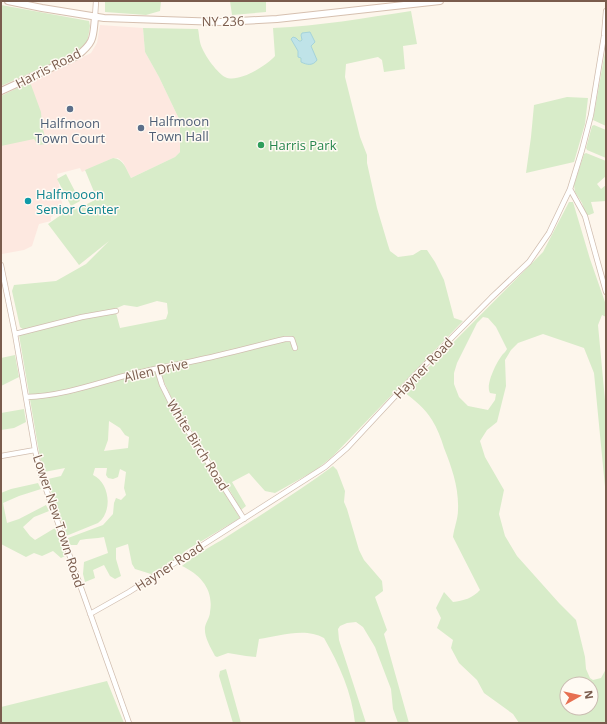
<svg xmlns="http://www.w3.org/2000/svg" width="607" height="724" viewBox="0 0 607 724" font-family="'Open Sans',sans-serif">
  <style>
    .commercial { fill: #fde8e0 }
    .green { fill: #d8ecc9; fill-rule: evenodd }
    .water { fill: #bfe3e8; stroke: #a5d3da }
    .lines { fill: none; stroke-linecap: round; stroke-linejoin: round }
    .street-casing { stroke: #d1beb0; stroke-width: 6 }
    .secondary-casing { stroke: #d6c0b0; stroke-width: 8 }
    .street { stroke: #fff; stroke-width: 4.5 }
    .secondary { stroke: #fff; stroke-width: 6 }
    .service-dot { fill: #5c6f8a; stroke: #fffaf3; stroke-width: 1.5 }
    .leisure-dot { fill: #2e9e5b; stroke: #fffaf3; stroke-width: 1.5 }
    .culture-dot { fill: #0f9aa8; stroke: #fffaf3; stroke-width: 1.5 }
    .labels { text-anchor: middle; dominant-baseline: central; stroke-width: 3; stroke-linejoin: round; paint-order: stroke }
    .street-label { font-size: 13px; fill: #7a5c4d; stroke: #fffaf3 }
    .service-label { font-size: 13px; fill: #4e5e75; stroke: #fffaf3; text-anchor: start }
    .leisure-label { font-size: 13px; fill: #27864d; stroke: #fffaf3; text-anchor: start }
    .culture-label { font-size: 13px; fill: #0d838f; stroke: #fffaf3; text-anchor: start }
  </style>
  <rect width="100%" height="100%" fill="#fdf6ec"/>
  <path class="commercial" d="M100,25L143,28L145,52L159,77L180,121V152L175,157L131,178L123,162L118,158H113L82,172L80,168L57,174L63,209L51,217V221L39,224L32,246L24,250L2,254L1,248V96L91,53L97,43Z"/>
  <path class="green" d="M105,1H161L160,11L146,15L105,12Z
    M230,1H266V12L232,15Z
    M1,5L89,21L90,26L88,38L86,43L75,53L1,86Z
    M411,11L417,44L403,46L405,69L384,72L382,60L378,57L346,64L345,77L360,137L367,155V163L377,208L388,245L390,251L398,257L413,255L421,250H427L435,262L444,280L454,318L463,321L333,456L316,470L275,493L265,491L249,473L232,482L246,506L241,510C230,491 219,471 206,452C189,426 170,401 160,371L156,374L159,384L172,410L240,518L185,551L182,556L151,574L135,569L132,564L128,544L116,548V559L121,576L115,579L110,576L104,565L93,570L95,578L85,582L83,574L84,562L108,553L104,537C96,539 89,538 80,540L77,545H70L68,538L103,525L113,514L114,503L116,498L121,500L126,495L124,488L126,472L120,469L118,477L113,479L108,478L106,475L107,468H95L93,475C110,483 113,512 98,523L66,536L53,495L50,489L48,479L61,476L65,468L44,472L39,452L19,335L79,320L116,313L120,328L166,319L168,313L167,303L157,301L137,307L124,305L112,310L24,330L20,327L12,291L14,285L56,281L86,264L109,241L79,265L48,224L74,206L77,209L97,199L85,170L113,158C124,159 126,169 131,178L175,157L180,152V121L159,77L145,52L143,28L198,29C199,33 199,38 200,42C202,52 216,72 225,77C238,84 267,65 275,56L273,28C320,26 364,18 411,11ZM109,421L120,428L125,435L129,437L128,448L104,451L108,440Z
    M606,46V126L593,120Z
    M30,82L41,112L42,126L47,144L38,145L34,139L1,146V96Z
    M567,97L588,98L585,124L574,162L526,173L531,137L534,105Z
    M594,125L606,130V158L587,150L586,148L592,126Z
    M586,153L606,161V176L597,184L601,189L606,185V201L591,202L594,213L589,215H586L582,203L575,192L574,185L584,154Z
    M66,174L80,201L71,206L57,179Z
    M569,202H573L590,259L606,305V317L602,315L598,325L606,411V497L594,373L584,348L543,334L518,343L511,350L505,360L506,386L497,422L487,430L480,441L485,457L504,490L499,514L505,536L517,556L559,603L576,620L585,657L586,669L590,678L593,680L601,678L606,669V723H519L513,714L484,693L477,680L459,663L451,648L453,640L437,628L441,618L436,608L444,592L453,602C463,601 473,598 480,590L453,537C454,528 458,519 458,510C459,488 452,468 444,448C441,438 437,428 432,420C425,408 414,400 404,392L543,252ZM483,317L488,318L496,327L507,349C506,351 505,352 503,354C497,361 485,385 490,393L496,394L495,400L488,410L468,406L459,397L454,384V373L457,363L477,323ZM567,684H591V708H567Z
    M15,355L19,377L1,386V358Z
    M24,409L26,422L14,428L1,430V413Z
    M333,466L337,470L345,491L344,502L347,509L359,550L364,560L382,581L383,591L375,597L387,630L384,634L409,723H398L393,709L391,689L386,676L375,647L363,627L356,622L347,623L340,626L338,629L339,640L366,723H355C352,693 339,664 324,638C305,627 279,636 259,639L256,657L246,656L228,653L217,657L215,656C210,646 204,637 205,627C206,622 210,617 210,612C214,590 201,575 182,566C196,553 213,546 228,536C264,513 299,491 333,466Z
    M38,483L41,489L19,496L3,503L7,523L19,519L46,505L49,511L34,517L23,527L30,536L35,540L55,528L65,556L61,558L53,551L42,556L34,553L26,557L1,544V493L11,489Z
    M226,669L241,723H233L219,676L220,671Z
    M107,681L124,723H1V707Z"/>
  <path class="water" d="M310,32L315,42L311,46L317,60C313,66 307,65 301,62V58L298,57V51L291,39L293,37L296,38L299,41H301L302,40L301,35L302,33Z"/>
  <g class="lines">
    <defs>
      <path id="street" d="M95,17L96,1
        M570,189L585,216L606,292
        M1,265L15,334L35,450L41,475L129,723
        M15,334L82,317L116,311
        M157,369L162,385L174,409L244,519
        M26,397C60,396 92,385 124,376C156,368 188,363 220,355C242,350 263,344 285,339H292L295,348
        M1,456L35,450
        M90,614L129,592L325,467L347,448L413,377L491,298L529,262L549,233L570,189L582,150L591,115L604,36L606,11"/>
      <path id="secondary" d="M8,1L42,8L104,18L221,22L277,19L440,1
        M1,91L77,56C95,42 93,37 95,17"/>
    </defs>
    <use href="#street" class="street-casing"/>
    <use href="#secondary" class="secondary-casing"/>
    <use href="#street" class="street"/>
    <use href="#secondary" class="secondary"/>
  </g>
  <g class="service-dot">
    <circle cx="70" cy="109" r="4"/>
    <circle cx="141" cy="128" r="4"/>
  </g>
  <circle class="leisure-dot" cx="261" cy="145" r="4"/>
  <circle class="culture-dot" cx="28" cy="201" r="4"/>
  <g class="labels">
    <g class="street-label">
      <text transform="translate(223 21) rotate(-1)">NY 236</text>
      <text transform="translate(48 68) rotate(-27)">Harris Road</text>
      <text transform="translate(423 368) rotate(-46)">Hayner Road</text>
      <text transform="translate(156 370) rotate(-13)">Allen Drive</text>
      <text transform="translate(198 445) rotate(58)">White Birch Road</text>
      <text transform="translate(59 521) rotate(72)">Lower New Town Road</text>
      <text transform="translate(169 566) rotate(-33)">Hayner Road</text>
    </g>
    <g class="service-label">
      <text x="149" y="121">Halfmoon<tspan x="149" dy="15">Town Hall</tspan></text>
      <text x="70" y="123" text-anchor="middle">Halfmoon<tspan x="70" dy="15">Town Court</tspan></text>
    </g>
    <g class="leisure-label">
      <text x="269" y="145">Harris Park</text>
    </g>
    <g class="culture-label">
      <text x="36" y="194">Halfmooon<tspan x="36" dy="15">Senior Center</tspan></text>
    </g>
  </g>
  <rect width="607" height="724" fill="none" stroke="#7a5c4d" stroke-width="4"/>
  <g transform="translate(579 696) rotate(82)"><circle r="19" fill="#fffaf3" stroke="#cabbb1"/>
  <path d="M0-3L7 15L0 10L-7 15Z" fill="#e76f51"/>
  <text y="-6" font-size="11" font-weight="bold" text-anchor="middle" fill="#7a5c4d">N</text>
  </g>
</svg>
